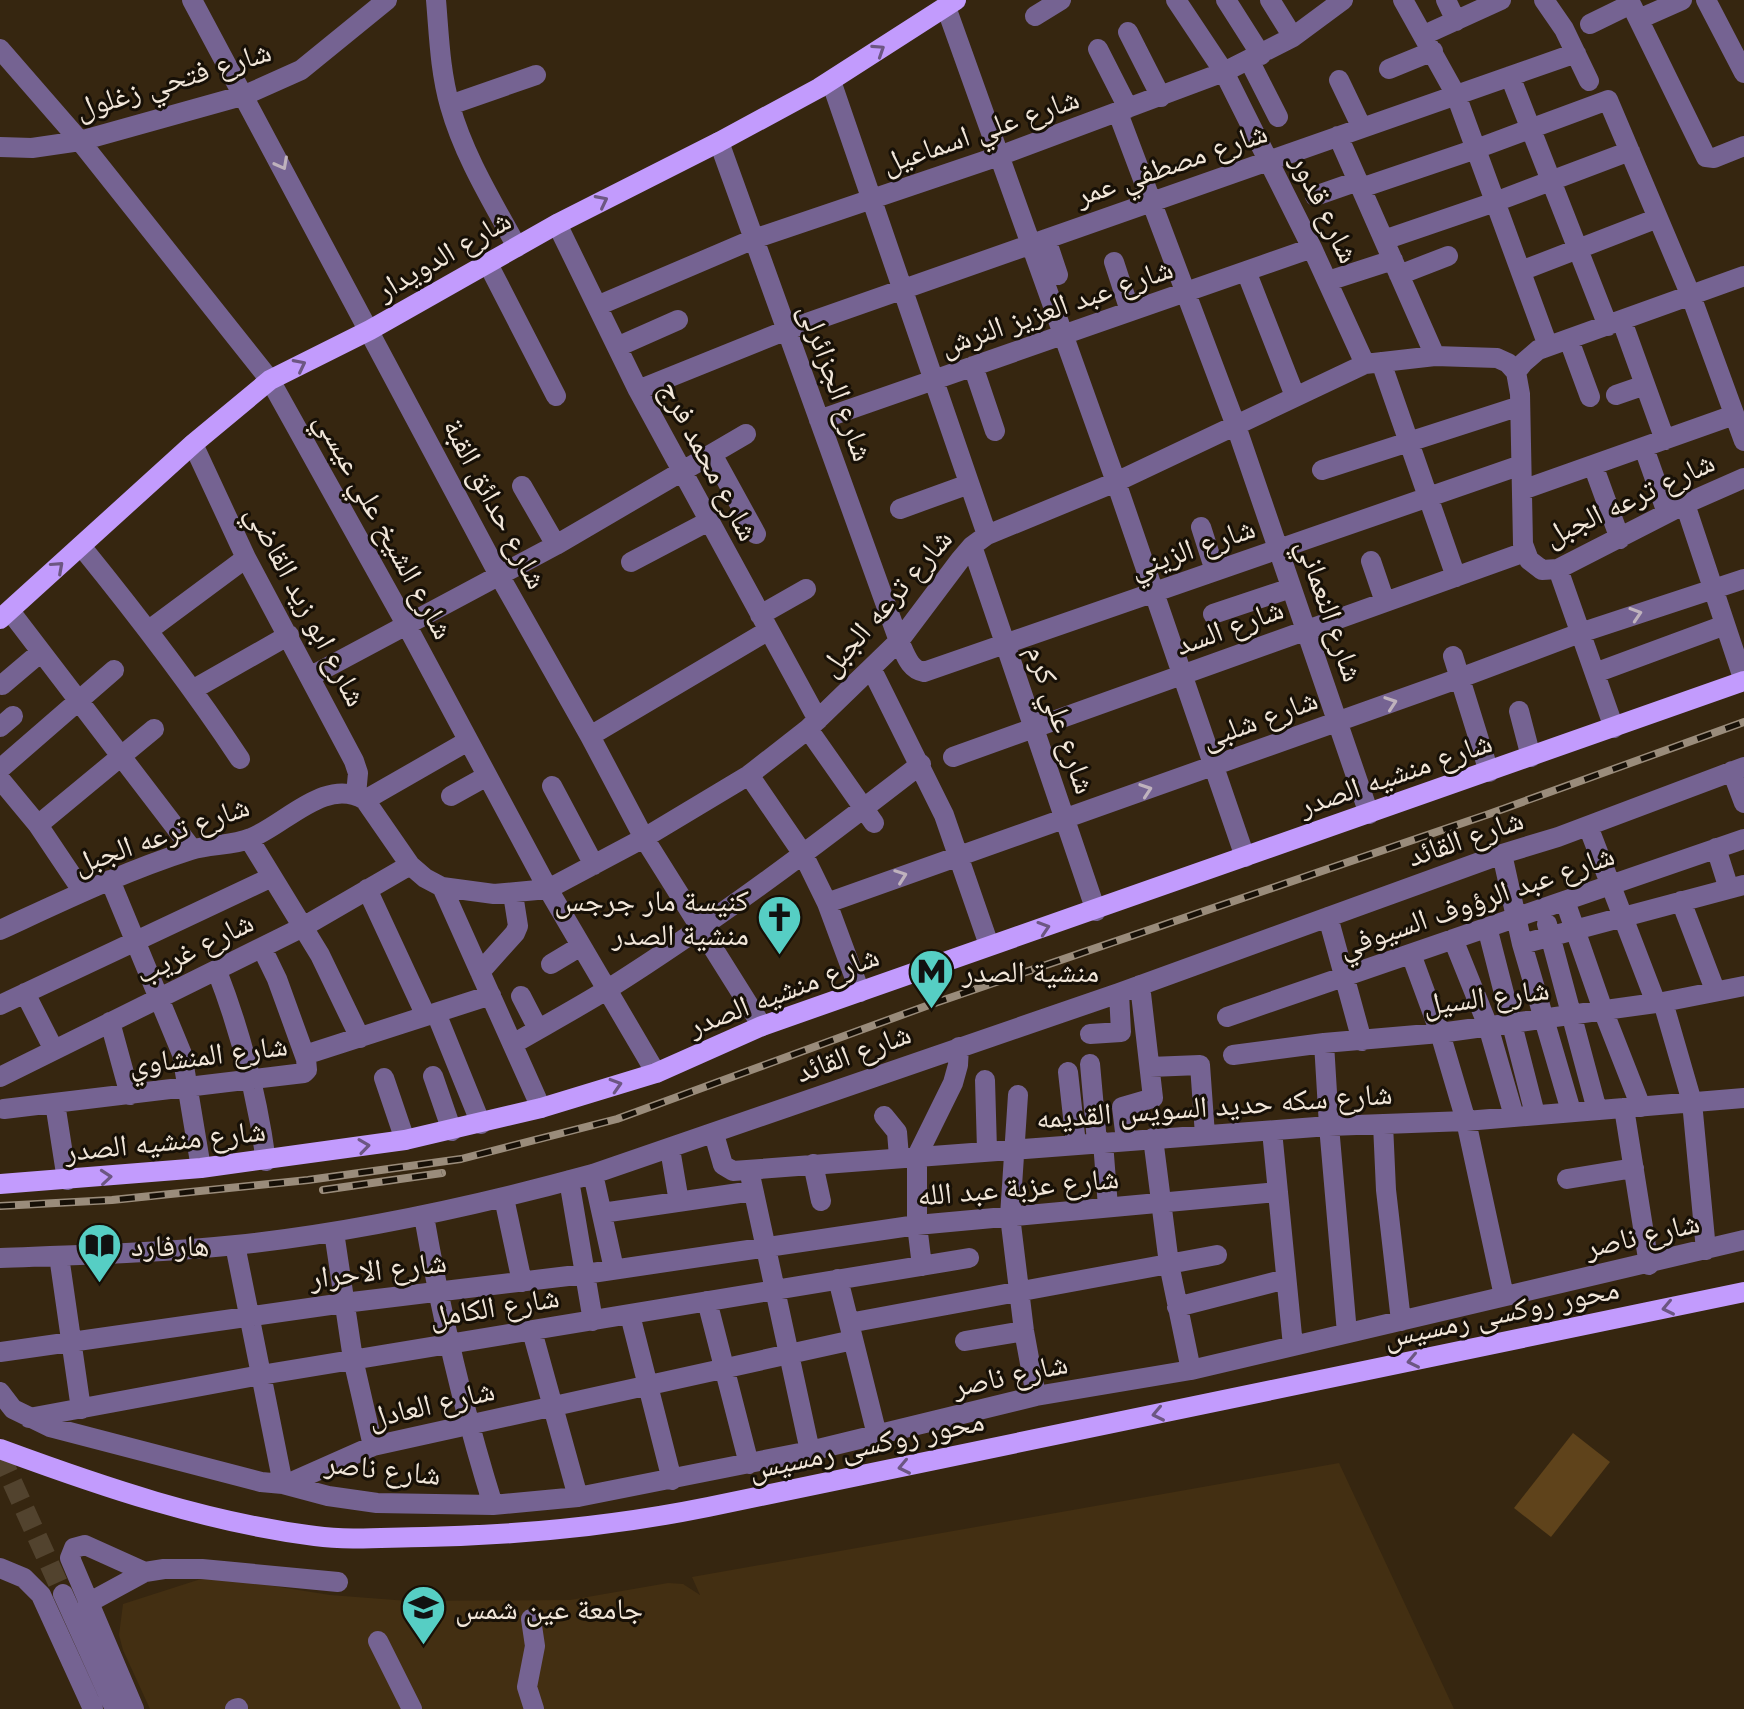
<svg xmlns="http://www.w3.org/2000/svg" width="1744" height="1709" viewBox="0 0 1744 1709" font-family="Mulish,'Noto Naskh Arabic',sans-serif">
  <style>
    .built { fill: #432f12 }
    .green { fill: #5f431b }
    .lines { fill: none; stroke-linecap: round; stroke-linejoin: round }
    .minor-tunnel { stroke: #52432e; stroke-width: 20; stroke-dasharray: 20 10; stroke-linecap: butt }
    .minor { stroke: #756392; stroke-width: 20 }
    .major { stroke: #c29bfd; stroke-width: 20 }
    .rail-casing { stroke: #9a8c7b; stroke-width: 8 }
    .rail { stroke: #171007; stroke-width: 5; stroke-dasharray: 15; stroke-linecap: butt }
    .oneway { stroke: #6c5682 }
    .oneway2 { stroke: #bfb2bd }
    .labels { text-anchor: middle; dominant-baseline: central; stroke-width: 6; stroke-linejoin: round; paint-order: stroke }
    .street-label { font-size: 30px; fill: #f1e6d9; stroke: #171007 }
    .poi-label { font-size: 30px; fill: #f1e6d9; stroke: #171007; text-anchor: start }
  </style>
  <rect width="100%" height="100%" fill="#362610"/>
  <path class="built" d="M1339,1463L1454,1709H150L123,1650L119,1635L123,1604L204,1578L215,1577L330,1595L408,1601L570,1600L668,1583L683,1584L700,1595L692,1577Z"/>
  <path class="green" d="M1573,1433L1610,1462L1551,1537L1514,1508Z"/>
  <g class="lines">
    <path class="minor-tunnel" d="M0,1455L63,1594"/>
    <path class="minor" d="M192,0L499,575L590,736L644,838L762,1026
      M436,0C439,35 440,71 450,106C464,156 492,201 517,247
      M1176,0L1224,72L1312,248L1365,364
      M1226,0L1261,55
      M1270,0L1293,37
      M1403,0L1456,95L1548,346
      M1446,0L1456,21
      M1544,0L1564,29L1589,81
      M1629,0L1706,157L1714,158L1744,146
      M1706,0L1744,73
      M946,7L1116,482L1245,857
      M1035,16L1061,0
      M1639,19L1682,0
      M1590,24L1631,4
      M1128,32L1161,97
      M1424,35L1501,0
      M0,49L80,141L270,380L407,626L548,889L656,1073
      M1098,49L1128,108
      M1249,60L1278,117
      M1389,69L1433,51
      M1510,76L1608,326
      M1339,80L1362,128
      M831,81L987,535
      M450,105L536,75
      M1118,113L1236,426L1369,814
      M1338,136L1435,356
      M719,142L899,641C905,653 909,670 924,672L1521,465
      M0,147L32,148L80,141L245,95L301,70L387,0
      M1361,188L1476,149L1608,100L1691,296L1744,441
      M1315,196L1358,181
      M557,224L638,390L818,720
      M1046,239L1058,275
      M1384,240L1495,202L1630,151
      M1114,262L1130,311
      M488,264L556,396
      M1246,271L1295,396
      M1521,271L1658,218
      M1399,275L1448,256
      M1328,281L1393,260
      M597,306L754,239L999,156L1224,72L1293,37L1343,0
      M1622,321L1665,440
      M1569,340L1590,397
      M617,347L678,320
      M1381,362L1456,577
      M973,366L995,431
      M1516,372L1523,363L1538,350L1744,276
      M638,390L787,330L1576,53
      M1616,395L1645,385
      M819,420L1312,248
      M193,444L246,558L354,761L358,773L356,795
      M1644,448L1667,513
      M712,454L756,534
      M1593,465L1620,539
      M1322,470L1520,406
      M522,486L556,545
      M1522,490L1734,415
      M1685,504L1744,681
      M900,509L969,484
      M1201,527L1215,571
      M81,546C137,615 191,685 240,759
      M972,546L1096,911
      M1371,561L1385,602
      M631,562L709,521
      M1558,569L1614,728
      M10,611L192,849
      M1213,614L1291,588
      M760,615L806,589
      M149,630L246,558
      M1453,656L1489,772
      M872,670L944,815L989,945
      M1595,673L1725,625
      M311,676L556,545L746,434
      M2,685L41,652
      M194,689L289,635
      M1519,711L1531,757
      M0,727L13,716
      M808,729L874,823
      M590,736L769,630
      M953,757L1525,552
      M0,769L114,670
      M1732,771L1744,803
      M749,775L803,854L827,903L860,992
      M0,779L38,825L83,892
      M552,786L594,865
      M451,796L487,776
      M365,800L468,741
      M38,825L154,729
      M1588,826L1656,1003
      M249,839L320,955L360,1038
      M1716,848L1729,889
      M1502,854L1522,944L1571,1111
      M110,880L182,1054L201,1168
      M442,887L541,1108
      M367,889L426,1016
      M1565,901L1603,1010L1641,1107
      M1681,901L1715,990
      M827,903L1460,678L1580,633L1744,579
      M1328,917L1362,1041
      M1547,924L1597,1110
      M1487,927L1535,1114
      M0,930C63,901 125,871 191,850C210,844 233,846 251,838C286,824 326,776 365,800L410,865L425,878L442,887L494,894L548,889L644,838L749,775L808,729L899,641L960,560L972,546L987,535L1116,482L1365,364L1435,356L1497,358L1508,363L1516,372L1520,394L1523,544L1529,560L1542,570L1558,569L1685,504L1744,478
      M1453,939L1488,1026L1514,1116
      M1522,944L1744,885
      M262,948L277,979L306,1059
      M1411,954L1440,1033L1466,1121L1504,1296
      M551,964L581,946
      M217,971C241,1033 257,1094 266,1161
      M480,972L515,933L518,926L513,894
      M25,993L54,1050
      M521,996L538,1029
      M1663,1002L1692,1102L1706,1250
      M0,1005L272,877
      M436,1013L481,1124
      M1227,1017L1744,839
      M110,1022L130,1095
      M1090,1034L1121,1032L1119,993
      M1324,1043L1329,1126L1347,1333
      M513,1044C544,1026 577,1008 608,989C716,921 819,843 921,764
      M1233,1055L1324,1043L1440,1033L1663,1002L1744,986
      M1090,1064L1097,1142
      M1150,1067L1200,1065L1205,1135
      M1068,1072L1076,1144
      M433,1076L452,1131
      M0,1077L303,927L410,865
      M384,1078L405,1140
      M985,1080L987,1150
      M1018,1095L1010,1216L1024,1331L1036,1396
      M55,1103L67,1180
      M1624,1108L1649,1265
      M4,1109L304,1073L307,1070L306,1059L311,1053L491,995
      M884,1116L897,1132L899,1157
      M1383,1124L1386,1190L1401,1321
      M1272,1131L1293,1346
      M714,1134L723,1165L733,1171L1329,1126L1466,1121L1744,1098
      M1153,1138L1169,1264L1191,1370
      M1126,1140L1122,1107L1153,1098L1140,985
      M1103,1142L1108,1207
      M670,1149L679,1202
      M813,1164L821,1201
      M749,1170L810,1451
      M593,1174L614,1269
      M1567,1179L1634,1168
      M569,1180L593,1321
      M504,1198L522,1282
      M602,1213L753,1191
      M424,1216C441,1314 463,1409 493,1505
      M334,1232L353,1359L373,1446
      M235,1245L283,1484L328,1496L377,1503L493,1505L578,1497L810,1451L1036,1396L1191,1370L1744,1240
      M59,1256L81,1409
      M0,1258C79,1255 158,1253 236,1245C357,1232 476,1206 593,1174L1119,993L1502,854L1558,837L1744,767
      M922,1266L917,1225V1156L953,1083L958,1065L959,1047
      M838,1279L877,1435
      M707,1301L749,1464
      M1177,1307L1286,1279
      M630,1315L672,1480
      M849,1323L1217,1255
      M532,1331L578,1497
      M965,1341L1024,1331
      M0,1352L344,1303L585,1274L917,1225L1278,1192
      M0,1392L13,1409L50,1427L261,1482L283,1484L294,1481L373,1446L853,1340
      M29,1418L261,1375L969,1258
      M0,1568L24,1578L41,1595L93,1709
      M63,1594L115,1709
      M88,1603L145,1572L164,1569H202L338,1582
      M531,1619L535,1646L527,1687L534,1709
      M378,1641L412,1709
      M134,1709L70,1558L74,1548L85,1545L145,1572
      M235,1709L238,1708"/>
    <path class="major" d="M0,619L193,444L270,380L370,330L557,224L719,142L819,88L956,0
      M0,1184L201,1168L405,1140L541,1108L656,1073L762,1026L1744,681
      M0,1449C103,1487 206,1522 315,1536C351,1541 389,1537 425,1537C521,1535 614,1526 708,1507L1744,1292"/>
    <defs>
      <path id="rail" d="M323,1190L442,1173
        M0,1206L112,1200L308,1180L461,1159L617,1119L929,1005L1489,814L1744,722"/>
    </defs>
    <use href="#rail" class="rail-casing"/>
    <use href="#rail" class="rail"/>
  </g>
  <defs><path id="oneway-chevron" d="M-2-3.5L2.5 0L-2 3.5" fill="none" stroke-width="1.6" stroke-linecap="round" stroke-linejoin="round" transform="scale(2)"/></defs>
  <g class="oneway">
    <use href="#oneway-chevron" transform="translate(879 50) rotate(-33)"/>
    <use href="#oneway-chevron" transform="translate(602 201) rotate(-27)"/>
    <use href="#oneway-chevron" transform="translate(300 365) rotate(-27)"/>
    <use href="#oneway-chevron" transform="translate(58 567) rotate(-42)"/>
    <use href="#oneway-chevron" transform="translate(1044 928) rotate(-18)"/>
    <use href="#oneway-chevron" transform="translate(616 1085) rotate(-17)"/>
    <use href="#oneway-chevron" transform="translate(364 1146) rotate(-8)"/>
    <use href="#oneway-chevron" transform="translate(106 1177) rotate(-5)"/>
    <use href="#oneway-chevron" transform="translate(1668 1308) rotate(168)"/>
    <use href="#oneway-chevron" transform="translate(1413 1361) rotate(168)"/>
    <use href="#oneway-chevron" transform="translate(1158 1414) rotate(168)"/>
    <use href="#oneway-chevron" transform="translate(904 1467) rotate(168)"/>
  </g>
  <g class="oneway2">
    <use href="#oneway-chevron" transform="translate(282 164) rotate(62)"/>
    <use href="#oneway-chevron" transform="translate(1636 614) rotate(-18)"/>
    <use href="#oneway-chevron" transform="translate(1391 703) rotate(-19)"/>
    <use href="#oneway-chevron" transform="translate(1146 790) rotate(-19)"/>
    <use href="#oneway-chevron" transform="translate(901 876) rotate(-20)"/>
  </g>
  <defs>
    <symbol id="church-pin" viewBox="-11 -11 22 30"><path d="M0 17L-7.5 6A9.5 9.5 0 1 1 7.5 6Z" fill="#56cec4" stroke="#171007"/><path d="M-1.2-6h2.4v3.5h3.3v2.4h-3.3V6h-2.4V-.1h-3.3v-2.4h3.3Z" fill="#111"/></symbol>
    <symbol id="metro-pin" viewBox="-11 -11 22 30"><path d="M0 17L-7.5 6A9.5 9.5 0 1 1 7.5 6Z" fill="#56cec4" stroke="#171007"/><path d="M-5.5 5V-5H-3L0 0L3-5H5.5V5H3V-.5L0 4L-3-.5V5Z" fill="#111"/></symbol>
    <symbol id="library-pin" viewBox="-11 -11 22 30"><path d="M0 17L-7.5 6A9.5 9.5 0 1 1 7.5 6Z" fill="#56cec4" stroke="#171007"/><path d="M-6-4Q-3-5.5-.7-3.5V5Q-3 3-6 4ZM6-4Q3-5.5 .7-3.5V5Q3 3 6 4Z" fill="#111"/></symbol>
    <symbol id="university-pin" viewBox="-11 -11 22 30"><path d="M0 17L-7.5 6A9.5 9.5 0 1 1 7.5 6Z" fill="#56cec4" stroke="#171007"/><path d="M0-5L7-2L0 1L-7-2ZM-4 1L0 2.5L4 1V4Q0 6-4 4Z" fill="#111"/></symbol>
  </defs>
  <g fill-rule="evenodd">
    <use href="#church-pin" x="754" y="892" width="51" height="69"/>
    <use href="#metro-pin" x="906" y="946" width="51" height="69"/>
    <use href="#library-pin" x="74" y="1220" width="51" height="69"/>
    <use href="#university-pin" x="398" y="1582" width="51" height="69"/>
  </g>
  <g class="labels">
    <g class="street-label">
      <text transform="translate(173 79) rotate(-17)">شارع فتحي زغلول</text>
      <text transform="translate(980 130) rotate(-19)">شارع علي اسماعيل</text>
      <text transform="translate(1171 163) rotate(-19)">شارع مصطفي عمر</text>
      <text transform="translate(1326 208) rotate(64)">شارع قدور</text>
      <text transform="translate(443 254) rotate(-30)">شارع الدويدار</text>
      <text transform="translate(1056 306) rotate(-19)">شارع عبد العزيز النرش</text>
      <text transform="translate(837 382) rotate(70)">شارع الجزائرلى</text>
      <text transform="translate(710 460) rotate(62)">شارع محمد فرج</text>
      <text transform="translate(1629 498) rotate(-25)">شارع ترعه الجبل</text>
      <text transform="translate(496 503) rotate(62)">شارع حدائق القبة</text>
      <text transform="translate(385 525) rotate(61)">شارع الشيخ علي عيسي</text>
      <text transform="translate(1192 547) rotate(-19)">شارع الزيني</text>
      <text transform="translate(885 602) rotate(-49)">شارع ترعه الجبل</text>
      <text transform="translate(307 605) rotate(62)">شارع ابو زيد القاضي</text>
      <text transform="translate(1331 610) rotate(71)">شارع النعماني</text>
      <text transform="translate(1229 626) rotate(-20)">شارع السد</text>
      <text transform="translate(1259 718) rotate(-20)">شارع شلبى</text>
      <text transform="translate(1062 719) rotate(71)">شارع علي كرم</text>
      <text transform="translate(1395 773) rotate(-19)">شارع منشيه الصدر</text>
      <text transform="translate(161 834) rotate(-19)">شارع ترعه الجبل</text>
      <text transform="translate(1465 837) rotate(-19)">شارع القائد</text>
      <text transform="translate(1476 900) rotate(-19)">شارع عبد الرؤوف السيوفي</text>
      <text transform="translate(194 947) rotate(-26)">شارع غريب</text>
      <text transform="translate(783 990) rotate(-21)">شارع منشيه الصدر</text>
      <text transform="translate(1486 996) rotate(-7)">شارع السيل</text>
      <text transform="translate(853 1052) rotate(-20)">شارع القائد</text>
      <text transform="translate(208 1054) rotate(-7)">شارع المنشاوي</text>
      <text transform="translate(1214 1105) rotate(-4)">شارع سكه حديد السويس القديمه</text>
      <text transform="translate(165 1140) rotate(-6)">شارع منشيه الصدر</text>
      <text transform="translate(1018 1186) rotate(-5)">شارع عزبة عبد الله</text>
      <text transform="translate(1642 1234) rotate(-13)">شارع ناصر</text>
      <text transform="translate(378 1269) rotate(-7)">شارع الاحرار</text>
      <text transform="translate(494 1306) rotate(-9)">شارع الكامل</text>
      <text transform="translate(1501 1312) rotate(-12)">محور روكسى رمسيس</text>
      <text transform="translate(1010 1374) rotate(-12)">شارع ناصر</text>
      <text transform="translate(431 1403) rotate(-13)">شارع العادل</text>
      <text transform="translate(866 1444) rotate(-12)">محور روكسى رمسيس</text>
      <text transform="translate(383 1468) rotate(6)">شارع ناصر</text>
    </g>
    <g class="poi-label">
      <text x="749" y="900" text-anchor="end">كنيسة مار جرجس<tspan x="749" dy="34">منشية الصدر</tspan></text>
      <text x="962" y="971">منشية الصدر</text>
      <text x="131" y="1245">هارفارد</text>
      <text x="455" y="1608">جامعة عين شمس</text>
    </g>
  </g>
</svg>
